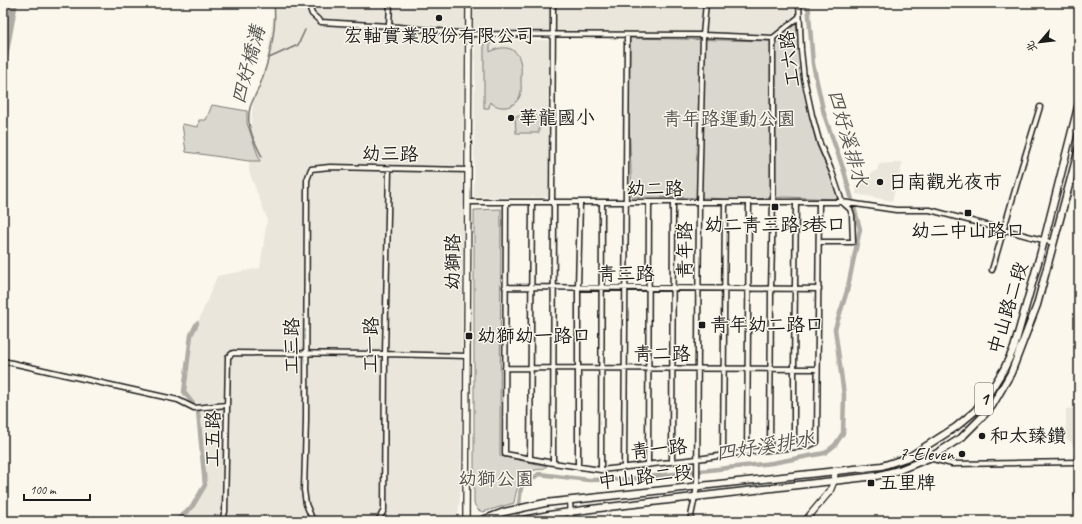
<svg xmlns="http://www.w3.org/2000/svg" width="1082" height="524" viewBox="0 0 1082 524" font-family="Caveat,'LXGW WenKai TC',sans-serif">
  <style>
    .built { fill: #eae6dc }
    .green { fill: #dad7ce; stroke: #7b7a75 }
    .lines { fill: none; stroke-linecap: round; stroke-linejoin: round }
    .stream { stroke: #74726e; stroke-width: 1.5 }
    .canal { stroke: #afaca5; stroke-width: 4.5 }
    .river { stroke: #afaca5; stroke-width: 8 }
    .street-casing { stroke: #1c1c1c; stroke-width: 7 }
    .secondary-casing { stroke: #1c1c1c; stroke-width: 8 }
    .primary-casing { stroke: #1c1c1c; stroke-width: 9 }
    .street { stroke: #fbf7ec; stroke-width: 4 }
    .secondary { stroke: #fbf7ec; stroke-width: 5.5 }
    .primary { stroke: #fbf7ec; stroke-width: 6 }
    .poi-dot { fill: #1c1c1c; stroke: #fbf7ec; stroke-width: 1.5 }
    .labels { text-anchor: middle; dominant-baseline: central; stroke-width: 3; stroke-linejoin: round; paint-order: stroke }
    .shield { fill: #fbf7ec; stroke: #5f5e5a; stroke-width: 1 }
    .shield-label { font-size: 18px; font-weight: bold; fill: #1c1c1c }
    .poi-label { font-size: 19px; fill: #1c1c1c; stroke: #fbf7ec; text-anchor: start }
    .street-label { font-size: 19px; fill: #1c1c1c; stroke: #fbf7ec }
    .park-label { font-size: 19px; fill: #555451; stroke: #fbf7ec }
    .water-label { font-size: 20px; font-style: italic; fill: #575653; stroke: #fbf7ec }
  </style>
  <rect width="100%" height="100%" fill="#fbf7ec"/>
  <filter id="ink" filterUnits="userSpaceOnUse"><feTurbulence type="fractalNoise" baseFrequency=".025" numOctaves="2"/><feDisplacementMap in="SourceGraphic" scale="8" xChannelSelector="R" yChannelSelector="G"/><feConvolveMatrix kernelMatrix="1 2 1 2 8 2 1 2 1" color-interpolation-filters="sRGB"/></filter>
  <g filter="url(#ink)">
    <path class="built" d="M273,3H795L794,22L769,35L464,30L461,483L458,521H180L204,492L205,452L200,411L186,398L192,337L217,276L260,268L267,219L249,171L251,126L253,101L266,66L274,10Z
      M475,40H549L548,197H474Z
      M903,162L892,201L856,194V185L865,180L874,171H877L879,164Z
      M1079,408V453L1070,441L1066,439V409Z"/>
    <path class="green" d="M796,23L799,46L800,67L810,118L817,145L829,172L838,199L785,197L739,200L708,198L632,197L629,120L630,38L770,41Z
      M484,42H490V52C501,45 517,46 520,61C522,67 521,74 521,80C521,86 522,93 519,98C512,110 498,109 490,102L489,108H484Z
      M212,105L247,111V123L260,161H249L186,152L182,124L198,127L199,120H206Z
      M515,116H539V133H516Z
      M501,209L500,456L547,466C543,470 540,469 535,470C519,476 517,487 514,503L483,512L478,510L474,504V210Z"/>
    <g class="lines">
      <path class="stream" d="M269,58L298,45L305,30
        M262,157C257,146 250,135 249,122C247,105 256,97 261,82C270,57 277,29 274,3
        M1079,492L1074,494L1079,512"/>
      <path class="canal" d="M194,405L184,392L191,335L197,323
        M176,521L192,507L205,485L198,411
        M517,521L521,487L539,474L589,480L630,479L772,463L825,453L835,445L843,433L844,395L835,329L847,291L860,229L844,171L824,114L813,64L808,3"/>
      <path class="river" d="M3,63L14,3"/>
      <defs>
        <path id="street" d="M308,3L312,14L321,22L389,26L469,34L703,35L773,38L799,17
          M553,3L552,202L554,206L553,463
          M799,3L801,50L804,78L812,115L820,144L832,172L842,202L850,209L852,215L853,242H819
          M389,26L390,3
          M468,202H842L896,210H930L1054,243
          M506,202L505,454L553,463L601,470L697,459L747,452L808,446L817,442L819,202
          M992,270L1022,166L1040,107
          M505,287L819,289
          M3,361L178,400L194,408L227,405
          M505,368L817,369
          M794,447V369L796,202
          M924,448L929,458L952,464L1079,462
          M770,449L771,289L773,199V38
          M747,452L749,202
          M723,455L725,202
          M530,459L532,202
          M672,462L673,203
          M648,465L649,203
          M578,467V288L580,202
          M624,467L627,35
          M601,470L602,203
          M570,500L571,521
          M221,521L225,512L228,357L233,353L385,354L467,356
          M313,521L306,504L304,490L306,421L307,180L311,169L330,167L468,170
          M378,521L384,510L385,354L389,169
          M690,521L697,487L699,202L703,35L706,3"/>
        <path id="secondary" d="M466,521L469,3
          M805,521L830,491L834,481L835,471"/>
        <path id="primary" d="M480,521L504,512L545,503L882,466L909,457L956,427L975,411L991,390L1004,369L1014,348L1044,241L1079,103
          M518,521L549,515L591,509L876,476L899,470L929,458L961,438L983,416L992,406L1011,373L1037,305L1079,148"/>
      </defs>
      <use href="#street" class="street-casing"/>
      <use href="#secondary" class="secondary-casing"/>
      <use href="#primary" class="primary-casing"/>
      <use href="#street" class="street"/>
      <use href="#secondary" class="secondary"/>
      <use href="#primary" class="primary"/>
    </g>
  </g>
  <g class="poi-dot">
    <circle cx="439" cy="18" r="4"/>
    <circle cx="511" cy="118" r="4"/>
    <circle cx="880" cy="182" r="4"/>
    <rect x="771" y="203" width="8" height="8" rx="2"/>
    <rect x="964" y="209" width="8" height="8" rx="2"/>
    <rect x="698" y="321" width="8" height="8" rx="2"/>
    <rect x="465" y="332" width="8" height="8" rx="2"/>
    <circle cx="982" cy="436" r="4"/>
    <circle cx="962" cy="454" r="4"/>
    <rect x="867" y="479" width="8" height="8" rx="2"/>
  </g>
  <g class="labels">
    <rect class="shield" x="975" y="383" width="18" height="32" rx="3"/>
    <g class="shield-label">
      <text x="984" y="399">1</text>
    </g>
    <g class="poi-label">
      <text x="439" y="36" text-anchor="middle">宏軸實業股份有限公司</text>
      <text x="519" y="118">華龍國小</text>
      <text x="888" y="182">日南觀光夜市</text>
      <text x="775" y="225" text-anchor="middle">幼二青三路3巷口</text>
      <text x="968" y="231" text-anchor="middle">幼二中山路口</text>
      <text x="710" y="325">青年幼二路口</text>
      <text x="477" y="336">幼獅幼一路口</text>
      <text x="990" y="436">和太臻鑽</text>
      <text x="954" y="454" text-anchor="end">7-Eleven</text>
      <text x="879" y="483">五里牌</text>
    </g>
    <g class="street-label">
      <text transform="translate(790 59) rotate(-97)">工六路</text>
      <text transform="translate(390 154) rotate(1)">幼三路</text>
      <text x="655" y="189">幼二路</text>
      <text transform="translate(685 250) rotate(-90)">青年路</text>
      <text transform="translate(453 262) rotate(-90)">幼獅路</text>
      <text x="626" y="274">青三路</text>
      <text transform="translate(1008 308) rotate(-73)">中山路二段</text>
      <text transform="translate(371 345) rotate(-89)">工一路</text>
      <text transform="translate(292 346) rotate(-90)">工三路</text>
      <text x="662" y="354">青二路</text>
      <text transform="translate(213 439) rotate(-89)">工五路</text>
      <text transform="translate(659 449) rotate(-6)">青一路</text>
      <text transform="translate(645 477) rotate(-6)">中山路二段</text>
    </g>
    <g class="park-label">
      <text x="729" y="119">青年路運動公園</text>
      <text x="496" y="479">幼獅公園</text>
    </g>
    <g class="water-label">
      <text transform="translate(248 65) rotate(-75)">四好橋溝</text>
      <text transform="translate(848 138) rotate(74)">四好溪排水</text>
      <text transform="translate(765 446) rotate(-9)">四好溪排水</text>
    </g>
  </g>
  <rect width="1082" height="524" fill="none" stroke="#fbf7ec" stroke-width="16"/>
  <rect x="8" y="8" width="1066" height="508" fill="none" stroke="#1c1c1c" stroke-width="1.5" filter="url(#ink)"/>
  <g transform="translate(1040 42) rotate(242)" stroke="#fbf7ec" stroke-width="3" paint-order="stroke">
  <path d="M0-3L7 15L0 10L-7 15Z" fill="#1c1c1c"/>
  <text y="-6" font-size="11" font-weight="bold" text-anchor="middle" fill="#1c1c1c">北</text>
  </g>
  <path d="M24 494v6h66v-6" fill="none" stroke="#1c1c1c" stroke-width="2"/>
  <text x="30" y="494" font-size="12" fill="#1c1c1c" stroke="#fbf7ec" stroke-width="3" paint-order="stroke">100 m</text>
</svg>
